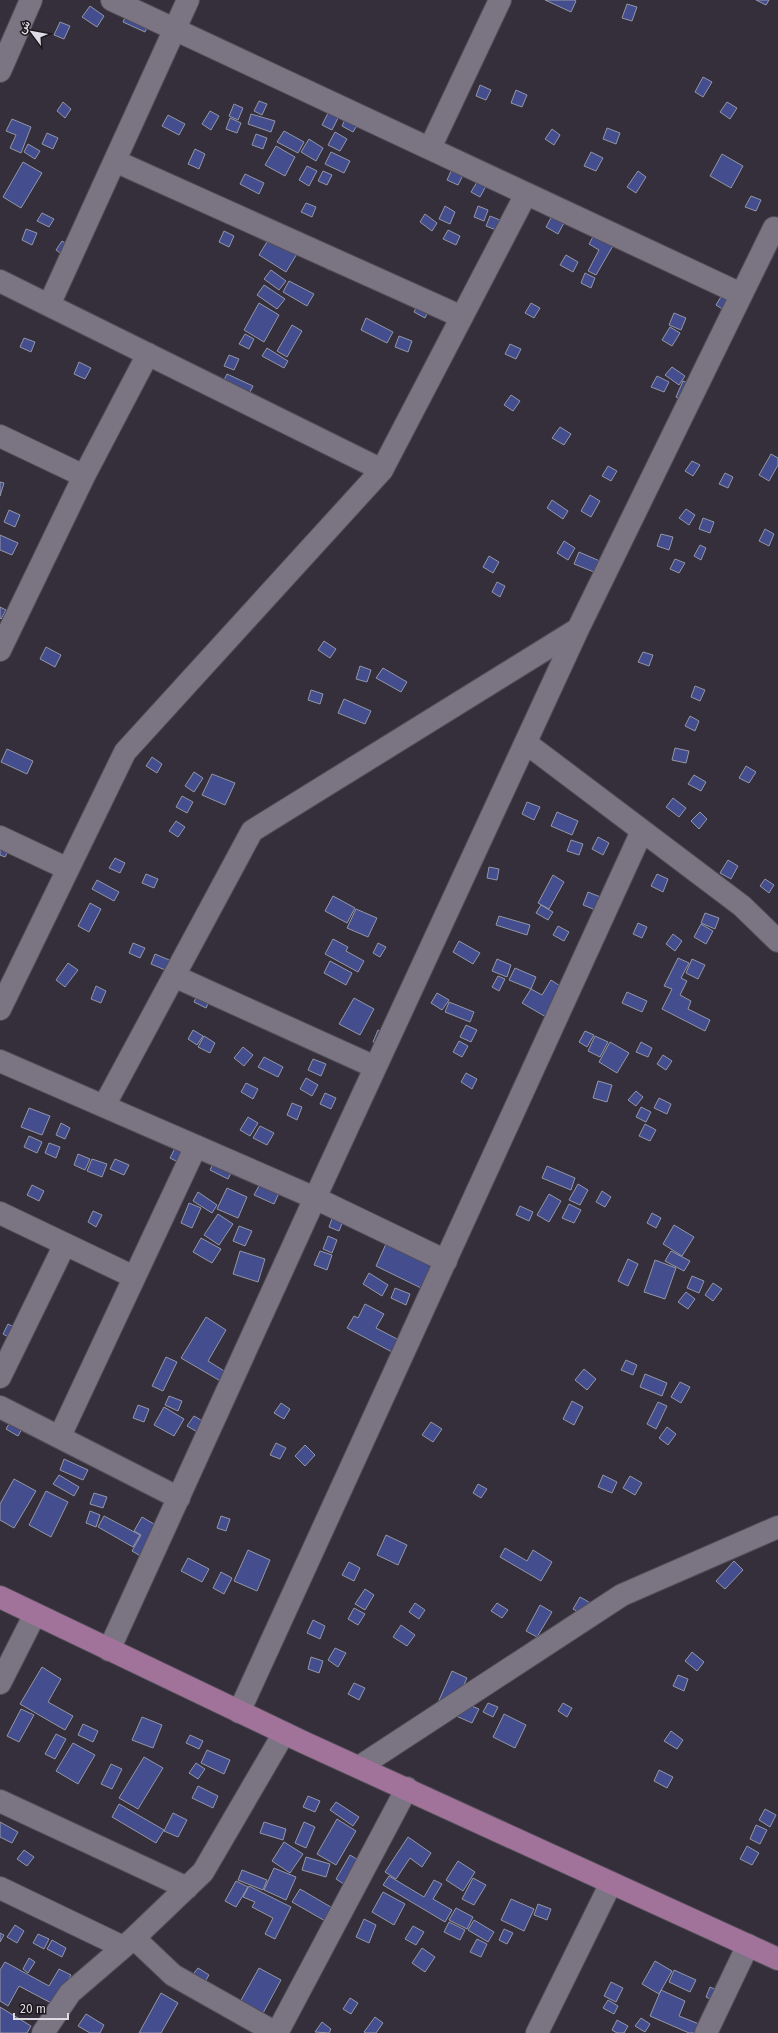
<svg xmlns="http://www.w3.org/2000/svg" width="778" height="2033" viewBox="0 0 778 2033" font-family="'Fira Sans',Vazirmatn,sans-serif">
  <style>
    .building { fill: #444d8e; stroke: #9397a5 }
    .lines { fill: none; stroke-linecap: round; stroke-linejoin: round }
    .minor-casing { stroke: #534e58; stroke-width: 24 }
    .major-casing { stroke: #534e58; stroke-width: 24 }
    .minor { stroke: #7b7583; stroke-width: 22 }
    .major { stroke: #a1739a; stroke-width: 22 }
  </style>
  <rect width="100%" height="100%" fill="#352f3b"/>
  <path class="building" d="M545,0H574L576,1L571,12Z
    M756,0H769L766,5Z
    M627,4L637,7L632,21L622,18Z
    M90,6L104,16L97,27L82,17Z
    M128,11L150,21L145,32L123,22Z
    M60,22L70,26L64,39L54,35Z
    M703,77L712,82L703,97L695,92Z
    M480,85L491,90L486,100L476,96Z
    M516,90L527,95L522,107L511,103Z
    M259,101L267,104L262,115L254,111Z
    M63,102L71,109L65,118L57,111Z
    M727,102L737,108L730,119L720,112Z
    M234,104L243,108L238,120L229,116Z
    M331,107L341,112L332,130L322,125Z
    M210,111L219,116L211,130L202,124Z
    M251,114L275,121L271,132L248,124Z
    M168,115L185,124L179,135L162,126Z
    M347,115L359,122L353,132L342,126Z
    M230,118L241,123L237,133L226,129Z
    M12,119L31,127L21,153L10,148L16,135L6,131Z
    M607,128L620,133L616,144L603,139Z
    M552,129L560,135L554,145L545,139Z
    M284,131L304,142L298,153L277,142Z
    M335,132L347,139L340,151L328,145Z
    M47,133L58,138L53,149L42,144Z
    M256,134L267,138L263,149L252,145Z
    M309,139L323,148L316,161L301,152Z
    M28,144L40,151L35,159L24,152Z
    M276,146L295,157L285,176L265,165Z
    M195,149L205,154L199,169L188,164Z
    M331,152L350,161L344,173L325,164Z
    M591,152L603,158L596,171L584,166Z
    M722,154L743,166L731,188L710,176Z
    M23,162L42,173L21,208L3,197Z
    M307,166L317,171L309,186L299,180Z
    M452,169L463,175L458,185L447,180Z
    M323,171L332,175L327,185L318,181Z
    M638,171L646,177L636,193L627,187Z
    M245,174L264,183L259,194L240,184Z
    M477,182L486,186L480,197L471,192Z
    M751,196L761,200L756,211L745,207Z
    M306,203L316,207L312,217L301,212Z
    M445,206L455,212L450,224L439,219Z
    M478,206L488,210L484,221L474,217Z
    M42,213L54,219L49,227L37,221Z
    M425,214L437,223L432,231L420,222Z
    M553,214L565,221L558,234L546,227Z
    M490,216L500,220L496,230L486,226Z
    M26,229L37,233L32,245L22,240Z
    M448,230L460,236L456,245L443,239Z
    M224,231L234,236L229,247L219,242Z
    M595,233L614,244L596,275L588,271L599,250L589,244Z
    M270,237L335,260L329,270L298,252L286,272L259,255Z
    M62,241L72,248L66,257L56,250Z
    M566,255L578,262L573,272L560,265Z
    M271,270L286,281L279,290L264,279Z
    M585,273L595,278L591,288L581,283Z
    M289,281L314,294L307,306L283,292Z
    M264,285L285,299L277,309L257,295Z
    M722,295L733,301L727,312L716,305Z
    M419,302L430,307L425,318L414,312Z
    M259,303L279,315L264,342L244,330Z
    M531,303L540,308L534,318L525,313Z
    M674,313L686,318L681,330L669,325Z
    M366,318L393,332L387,343L361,330Z
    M292,325L302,331L287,357L277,351Z
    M670,327L680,333L672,346L662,340Z
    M245,334L254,339L249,349L239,344Z
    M399,336L412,341L408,352L395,347Z
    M24,338L35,342L31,352L20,347Z
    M510,344L521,349L516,359L505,354Z
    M267,348L288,361L284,368L262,356Z
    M229,355L239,359L234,370L224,366Z
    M79,362L91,368L85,379L74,374Z
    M672,367L685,376L679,385L665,375Z
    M227,374L253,386L248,396L222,384Z
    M657,376L669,382L664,392L651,387Z
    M683,381L693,385L686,402L676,397Z
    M511,395L520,401L513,411L504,405Z
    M560,427L571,434L564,445L552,438Z
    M771,454L778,458V465L769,481L759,475Z
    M692,461L700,465L693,476L685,471Z
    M608,466L617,471L611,481L602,476Z
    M725,473L733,477L728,488L719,484Z
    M0,482L4,483L0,496Z
    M590,495L600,501L591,517L581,511Z
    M552,500L568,511L563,519L547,508Z
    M686,509L695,515L689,525L679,518Z
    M9,510L20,515L15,527L4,522Z
    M703,518L714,522L710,533L699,529Z
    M765,529L774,534L769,546L759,541Z
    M661,534L673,537L669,550L657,546Z
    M0,535L18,543L12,555L0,550Z
    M564,541L575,548L568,560L557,553Z
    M700,545L706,548L701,560L694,556Z
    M579,552L609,565L604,576L574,564Z
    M489,556L499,562L493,573L483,567Z
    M675,559L685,563L679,573L670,569Z
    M497,582L505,586L500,597L492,592Z
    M0,607L6,610L1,619L0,618Z
    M324,641L336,649L330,658L318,650Z
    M46,647L61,655L55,667L40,659Z
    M643,652L653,655L649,666L638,662Z
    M360,666L371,670L367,682L356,679Z
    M383,668L407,682L401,692L376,678Z
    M695,686L705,690L700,701L691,697Z
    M311,690L323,694L320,704L308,700Z
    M344,699L371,711L365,724L338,713Z
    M690,716L699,721L695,731L685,726Z
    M675,748L689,751L686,763L672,760Z
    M7,749L33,761L27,774L1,762Z
    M152,757L162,764L157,773L146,766Z
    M746,766L756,772L749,783L739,778Z
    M194,772L203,778L194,792L185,786Z
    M212,774L235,783L225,805L202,795Z
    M694,775L706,782L701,791L688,784Z
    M182,796L193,802L187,813L176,807Z
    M673,798L686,808L679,817L666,807Z
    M527,802L540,807L534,820L522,814Z
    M557,812L578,821L572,835L551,826Z
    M700,812L707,819L699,829L691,821Z
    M176,821L185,827L178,837L169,831Z
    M598,837L609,843L603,855L592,849Z
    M571,840L583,844L579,855L567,851Z
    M0,843L11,846L5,857L0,855Z
    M115,858L125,863L120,873L109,868Z
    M728,860L738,866L731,879L720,873Z
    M489,867L499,869L497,880L487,878Z
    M146,874L158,879L154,888L142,883Z
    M657,874L668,879L663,892L651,886Z
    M553,875L564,882L549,909L538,903Z
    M765,879L774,885L769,893L760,886Z
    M97,880L119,892L114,901L92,889Z
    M588,892L603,898L598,911L583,905Z
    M333,896L355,908L347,923L325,911Z
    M90,903L101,909L89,932L78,926Z
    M541,905L553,912L548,920L536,913Z
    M356,909L377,918L368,937L347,928Z
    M705,913L719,918L715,929L701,923Z
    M499,916L530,925L527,935L496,925Z
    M638,923L647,927L642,938L633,934Z
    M701,924L713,931L706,944L694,937Z
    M558,926L569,932L564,941L553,935Z
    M673,934L682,941L675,951L666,944Z
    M333,939L348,947L346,951L364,961L358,972L325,954Z
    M459,941L480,953L473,964L453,952Z
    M133,943L145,948L140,958L129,953Z
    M378,943L386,947L380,957L373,953Z
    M155,954L181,965L177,975L151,964Z
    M678,958L689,963L681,978L687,981L680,995L691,1001L688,1009L710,1020L705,1031L662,1009L672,989L664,986Z
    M497,959L511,965L507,977L492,971Z
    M692,959L705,965L698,979L686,973Z
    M330,961L352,973L346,985L324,973Z
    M68,963L78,970L65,987L56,980Z
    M515,968L536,977L531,989L509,980Z
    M498,976L505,979L499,991L492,987Z
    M551,980L563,988L546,1017L522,1003L531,989L542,995Z
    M96,986L106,991L101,1003L91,999Z
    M200,989L212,995L206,1008L194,1002Z
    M627,992L647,1001L642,1012L622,1003Z
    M437,993L449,1000L442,1010L431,1003Z
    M354,998L374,1009L360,1035L339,1024Z
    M449,1002L474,1012L470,1022L445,1012Z
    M466,1025L477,1030L471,1042L460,1037Z
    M193,1030L203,1036L197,1045L188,1039Z
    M378,1030L388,1034L383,1046L373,1042Z
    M585,1031L594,1035L587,1047L579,1042Z
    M204,1036L215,1043L210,1053L198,1047Z
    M595,1036L608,1042L600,1057L588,1051Z
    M459,1041L468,1046L462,1057L453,1052Z
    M610,1042L629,1053L617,1073L599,1062Z
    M641,1042L652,1048L648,1057L636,1052Z
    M243,1047L253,1055L244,1066L234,1058Z
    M663,1055L672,1061L666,1070L657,1064Z
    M264,1057L283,1067L278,1077L258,1067Z
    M313,1059L326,1064L321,1076L308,1070Z
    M466,1073L477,1079L472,1089L461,1082Z
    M306,1078L318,1085L312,1096L300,1089Z
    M598,1081L612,1085L607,1102L593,1098Z
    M246,1083L258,1089L253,1099L241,1092Z
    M636,1091L643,1097L636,1106L628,1100Z
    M325,1093L336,1098L331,1109L320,1104Z
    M659,1098L671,1104L667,1114L654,1108Z
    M292,1103L302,1107L297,1120L287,1115Z
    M641,1107L651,1112L646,1122L636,1117Z
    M29,1108L50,1116L42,1135L21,1127Z
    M248,1117L258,1123L250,1136L240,1130Z
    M61,1123L70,1128L65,1139L56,1135Z
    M645,1124L656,1130L650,1141L639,1136Z
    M260,1126L274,1133L267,1145L253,1138Z
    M29,1136L42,1142L37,1153L24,1147Z
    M49,1143L60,1147L56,1158L45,1153Z
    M177,1144L189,1151L182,1164L170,1158Z
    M78,1154L90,1159L85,1170L74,1165Z
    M92,1159L107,1164L102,1177L87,1171Z
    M115,1159L129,1165L124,1175L110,1169Z
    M214,1162L232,1171L228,1179L210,1170Z
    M547,1166L575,1178L571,1190L542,1178Z
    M260,1184L279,1193L274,1204L254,1195Z
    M578,1184L588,1190L580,1205L569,1200Z
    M32,1185L44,1191L39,1201L27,1195Z
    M227,1188L247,1197L238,1218L217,1209Z
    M602,1191L611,1197L605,1207L596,1202Z
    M198,1192L217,1205L212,1213L193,1201Z
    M549,1194L561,1201L549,1222L537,1215Z
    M189,1203L201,1208L192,1228L181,1223Z
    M569,1204L581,1210L574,1223L562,1218Z
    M520,1206L533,1212L529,1221L516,1215Z
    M93,1211L102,1215L96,1227L88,1222Z
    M652,1213L661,1218L656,1228L647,1223Z
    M218,1214L233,1224L219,1245L204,1235Z
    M333,1216L343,1221L339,1231L329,1227Z
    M674,1225L694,1237L682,1256L663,1244Z
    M239,1226L252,1231L245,1246L233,1241Z
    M328,1236L337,1240L332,1253L323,1249Z
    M201,1238L221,1249L212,1263L193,1252Z
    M386,1244L432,1266L421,1288L376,1266Z
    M240,1251L265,1259L258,1282L233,1274Z
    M320,1251L332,1255L327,1270L314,1265Z
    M671,1251L690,1261L684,1271L665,1261Z
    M628,1259L638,1264L628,1286L618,1281Z
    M655,1260L676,1268L665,1299L644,1292Z
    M369,1273L388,1285L382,1296L363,1284Z
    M692,1276L704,1281L699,1293L687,1288Z
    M713,1283L722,1289L713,1301L705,1295Z
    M395,1288L410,1294L406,1305L391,1298Z
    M686,1292L695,1299L688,1309L678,1302Z
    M365,1304L384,1314L376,1328L399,1340L392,1352L347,1328L354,1316L358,1318Z
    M206,1317L226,1330L208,1361L234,1377L229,1386L181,1358Z
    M8,1324L18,1329L12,1339L3,1334Z
    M166,1357L177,1362L163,1391L152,1386Z
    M626,1360L637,1365L633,1375L621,1370Z
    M584,1369L596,1379L587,1390L575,1380Z
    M645,1374L667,1383L662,1396L640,1387Z
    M680,1382L690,1387L681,1403L671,1397Z
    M169,1396L182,1401L178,1411L165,1405Z
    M572,1401L583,1407L574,1425L563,1419Z
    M658,1402L667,1406L656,1429L647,1424Z
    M281,1403L290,1409L284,1419L274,1413Z
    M138,1405L149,1409L144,1422L133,1418Z
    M164,1407L184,1419L174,1436L154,1425Z
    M194,1416L213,1427L206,1437L187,1426Z
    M12,1419L24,1425L18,1436L6,1429Z
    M431,1422L442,1429L433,1442L422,1435Z
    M667,1427L676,1434L668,1445L659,1438Z
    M276,1443L286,1448L280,1459L270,1455Z
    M305,1445L315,1455L305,1466L295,1456Z
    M64,1459L88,1470L83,1480L60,1470Z
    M59,1475L79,1487L74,1496L53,1484Z
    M603,1475L617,1482L612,1493L598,1487Z
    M630,1476L642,1483L635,1495L623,1488Z
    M14,1479L36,1491L14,1528L0,1520V1504Z
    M478,1484L487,1489L481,1498L473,1493Z
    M46,1491L68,1502L51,1537L29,1525Z
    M94,1493L107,1497L103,1508L90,1504Z
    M90,1511L100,1515L96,1527L86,1523Z
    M104,1516L140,1535L133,1547L98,1527Z
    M221,1516L230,1519L226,1531L217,1528Z
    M142,1517L166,1531L149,1561L132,1551L141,1535L134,1531Z
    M386,1535L407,1545L398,1565L377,1555Z
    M505,1548L527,1561L533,1550L552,1562L541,1581L500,1557Z
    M248,1550L270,1560L257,1591L234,1581Z
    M188,1558L209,1569L202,1582L181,1571Z
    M734,1561L743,1570L725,1589L716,1581Z
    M349,1562L360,1568L354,1581L342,1575Z
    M221,1572L232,1578L224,1594L213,1588Z
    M365,1589L374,1595L365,1610L355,1604Z
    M580,1597L594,1605L587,1617L573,1609Z
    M415,1603L425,1610L419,1619L409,1612Z
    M497,1603L508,1610L502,1618L491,1611Z
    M540,1605L552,1612L537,1637L526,1631Z
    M354,1608L365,1614L358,1625L348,1619Z
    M313,1620L325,1626L320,1639L307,1633Z
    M401,1625L415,1635L407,1646L393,1637Z
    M335,1648L346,1653L338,1667L328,1660Z
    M692,1652L704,1662L697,1671L685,1661Z
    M311,1657L323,1661L319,1673L308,1669Z
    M42,1667L61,1679L48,1702L73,1716L65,1730L20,1704Z
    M452,1671L467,1678L457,1700L479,1709L472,1723L436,1707Z
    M678,1675L688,1679L684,1691L673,1686Z
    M354,1683L365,1688L359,1700L348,1694Z
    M488,1703L498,1707L493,1717L483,1712Z
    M563,1703L572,1708L567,1717L558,1711Z
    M21,1709L34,1715L19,1742L7,1736Z
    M504,1714L526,1725L515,1748L493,1737Z
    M142,1717L162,1725L153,1748L132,1740Z
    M83,1724L98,1731L93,1742L78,1735Z
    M671,1731L683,1740L677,1749L664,1741Z
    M56,1734L66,1739L55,1759L45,1754Z
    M190,1735L203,1741L199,1749L186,1743Z
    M73,1743L95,1755L78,1784L56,1771Z
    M207,1750L230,1760L224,1774L201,1763Z
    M144,1757L163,1768L138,1809L119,1798Z
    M196,1763L205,1769L198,1779L189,1773Z
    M111,1764L122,1769L112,1789L101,1784Z
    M659,1770L673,1777L667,1788L654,1781Z
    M198,1786L218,1796L213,1808L192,1798Z
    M308,1796L320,1801L315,1812L303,1807Z
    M336,1802L359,1817L353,1826L330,1810Z
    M119,1804L164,1830L156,1843L112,1817Z
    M765,1809L776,1815L770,1827L759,1820Z
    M173,1813L187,1820L178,1837L164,1831Z
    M337,1819L356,1831L336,1865L317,1854Z
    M0,1822L18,1832L12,1843L0,1837Z
    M264,1822L286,1829L283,1840L260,1833Z
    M304,1822L315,1827L306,1848L295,1843Z
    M756,1825L767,1830L760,1844L750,1839Z
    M408,1837L431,1853L422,1867L410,1858L396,1879L385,1872Z
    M284,1842L303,1854L290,1873L272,1861Z
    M747,1846L759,1853L752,1865L740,1859Z
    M24,1850L34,1857L27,1866L17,1859Z
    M350,1855L365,1864L350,1888L336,1879Z
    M306,1857L330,1864L326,1877L302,1870Z
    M458,1861L475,1872L463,1891L446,1880Z
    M274,1868L296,1877L286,1900L264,1890Z
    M242,1870L267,1880L263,1890L238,1880Z
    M389,1876L424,1897L434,1880L442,1884L433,1899L452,1910L445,1922L383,1885Z
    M473,1878L486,1885L474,1905L462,1899Z
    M236,1881L248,1887L236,1907L225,1901Z
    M249,1886L291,1907L275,1939L265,1934L273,1918L252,1907L255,1902L243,1897Z
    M300,1889L341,1913L334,1926L292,1902Z
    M383,1892L405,1904L394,1925L372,1912Z
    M511,1899L534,1909L524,1931L501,1920Z
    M538,1904L551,1909L547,1920L534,1915Z
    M456,1908L473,1917L467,1929L449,1920Z
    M364,1919L376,1925L369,1943L356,1937Z
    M474,1920L494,1932L488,1942L468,1930Z
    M449,1922L465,1930L460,1940L444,1932Z
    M15,1925L24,1931L17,1943L7,1937Z
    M413,1926L424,1932L416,1945L405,1939Z
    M504,1929L513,1933L507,1944L499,1940Z
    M0,1933L4,1935L0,1942Z
    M38,1934L49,1939L44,1949L33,1943Z
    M477,1939L487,1944L481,1957L470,1952Z
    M52,1940L66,1948L62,1957L47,1949Z
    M422,1948L435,1957L425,1972L412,1963Z
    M29,1958L35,1962L28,1973L23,1969Z
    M655,1961L672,1971L659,1994L642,1984Z
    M5,1962L49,1986L59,1969L71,1975L55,2005L19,1986L8,2006L0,2001V1970Z
    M198,1968L209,1975L203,1985L191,1977Z
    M259,1968L281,1980L262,2015L240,2002Z
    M674,1970L696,1980L690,1992L669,1982Z
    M611,1982L623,1988L616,2002L604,1996Z
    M710,1987L721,1992L717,2002L706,1997Z
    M661,1990L685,2001L679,2016L704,2026L701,2033H689L650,2016Z
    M161,1993L178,2003L161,2033H139Z
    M350,1998L358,2003L351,2014L343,2009Z
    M608,2000L618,2006L614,2014L603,2008Z
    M0,2007L31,2026L27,2033H0Z
    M86,2014L104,2025L100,2033H90L78,2026Z
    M375,2017L383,2023L376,2033H366L364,2032Z
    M641,2018L650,2024L645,2032L635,2026Z
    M617,2020L628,2026L624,2033H617L612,2030Z
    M322,2022L331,2029L329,2033L315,2032Z"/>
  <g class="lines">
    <defs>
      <path id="minor" d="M112,0L741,294
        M0,71L31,0
        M430,148L500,0
        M115,161L462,317
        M0,281L382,470
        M49,305L188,0
        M0,436L84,476
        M0,650L84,476L148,354
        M526,743L742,906L778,941
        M0,837L68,869
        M174,976L375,1067
        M0,1009L125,752L382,470L526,194
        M0,1061L315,1198L446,1261
        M104,1106L252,831L578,629
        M0,1213L134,1277
        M0,1377L65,1244
        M0,1407L179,1498
        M60,1436L196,1146
        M109,1650L315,1198L578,629L774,228
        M0,1683L35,1614
        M239,1712L642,831
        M359,1767L622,1595L778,1527
        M0,1801L187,1888
        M0,1888L123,1947
        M134,1938L173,1975L276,2033
        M43,2033L70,1993L134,1938L203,1872L284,1733
        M277,2033L407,1788
        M537,2033L611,1883
        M706,2033L748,1945"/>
      <path id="major" d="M0,1597L303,1742L778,1959"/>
    </defs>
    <use href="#minor" class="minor-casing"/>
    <use href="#major" class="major-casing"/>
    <use href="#minor" class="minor"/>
    <use href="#major" class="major"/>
  </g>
  <g transform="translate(32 32) rotate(302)" stroke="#1b191e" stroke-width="3" paint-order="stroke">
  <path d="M0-3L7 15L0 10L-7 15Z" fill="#dfdbe3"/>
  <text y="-6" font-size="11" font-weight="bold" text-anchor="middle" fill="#dfdbe3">ش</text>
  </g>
  <path d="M14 2013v6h54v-6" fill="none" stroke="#dfdbe3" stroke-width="2"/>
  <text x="20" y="2013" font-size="12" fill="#dfdbe3" stroke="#1b191e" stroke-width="3" paint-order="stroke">20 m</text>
</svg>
